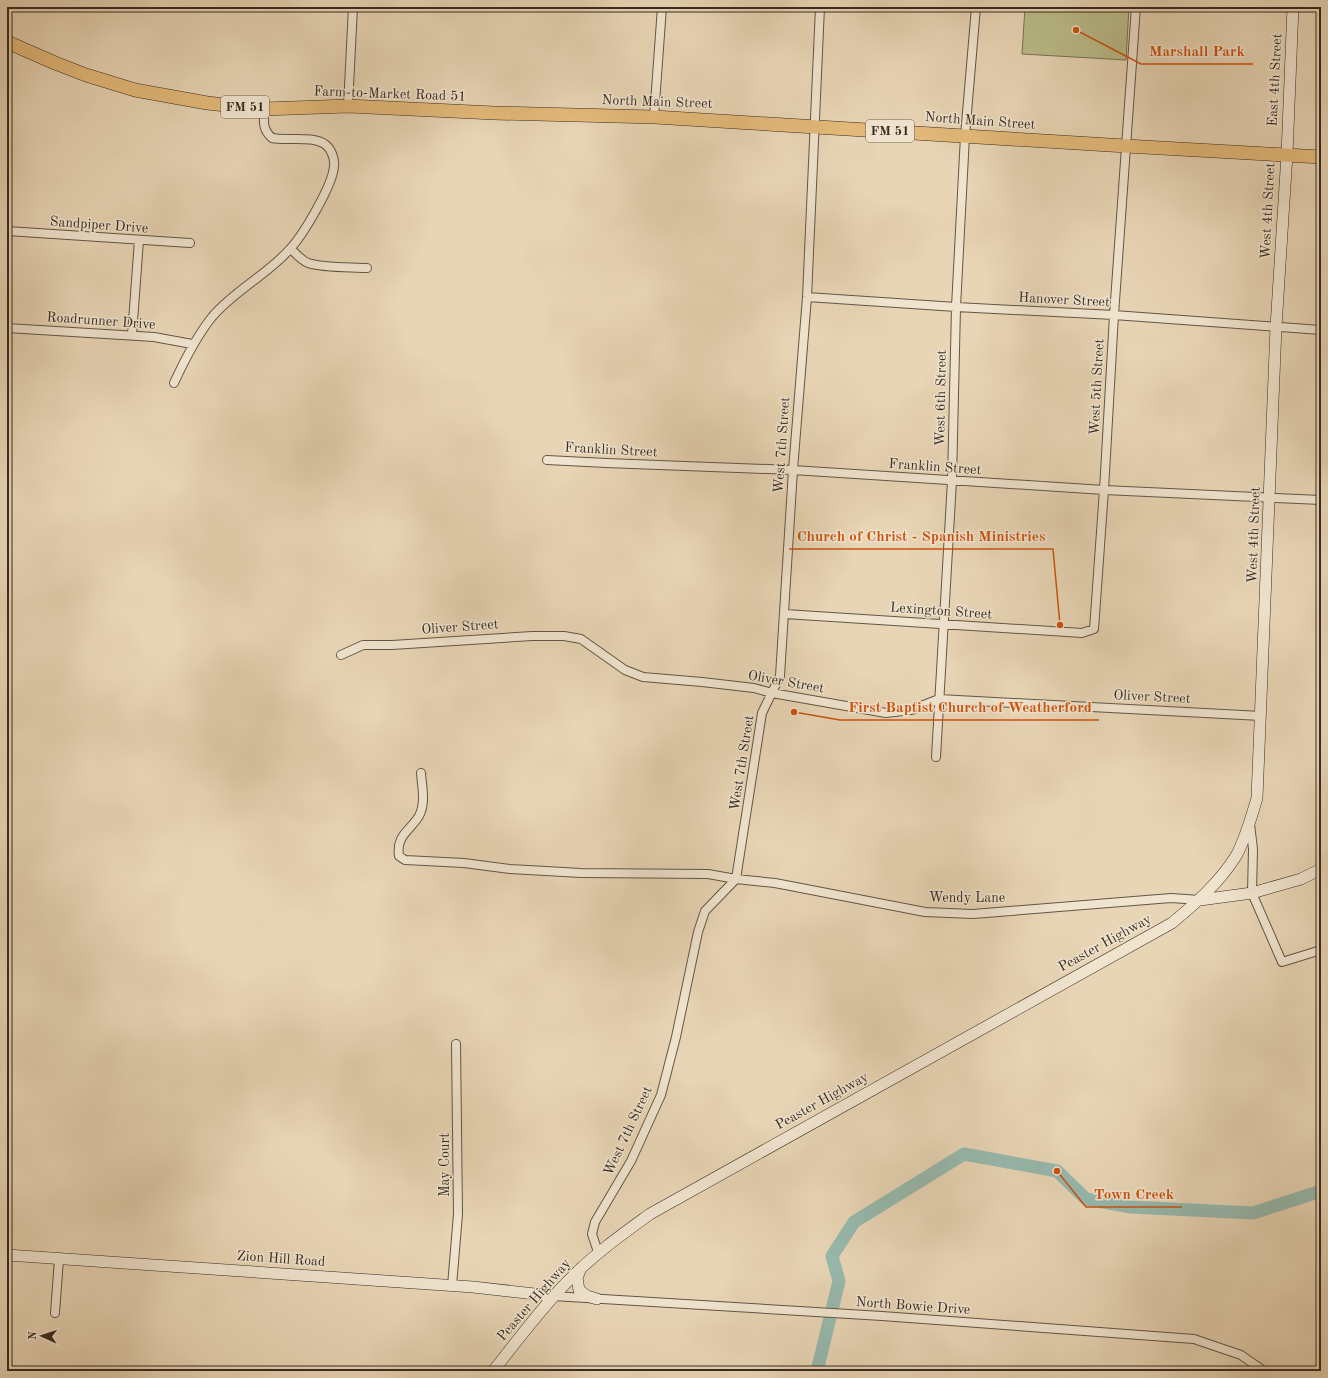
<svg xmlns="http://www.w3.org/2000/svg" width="1328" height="1378" viewBox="0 0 1328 1378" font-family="'Old Standard TT',serif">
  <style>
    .green { fill: #babc8a; stroke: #787455 }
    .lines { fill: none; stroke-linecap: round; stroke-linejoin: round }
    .river { stroke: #97b9ae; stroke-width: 13 }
    .street-casing { stroke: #635645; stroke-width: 10 }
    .secondary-casing { stroke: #372b20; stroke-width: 12 }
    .primary-casing { stroke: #372b20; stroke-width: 14 }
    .street { stroke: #f0e4cf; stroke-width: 8 }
    .secondary { stroke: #f0e4cf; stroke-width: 11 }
    .primary { stroke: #e4ba7a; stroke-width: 13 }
    .labels { text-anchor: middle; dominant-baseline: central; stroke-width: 3; stroke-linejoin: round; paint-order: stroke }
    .shield { fill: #f0e4cf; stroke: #6e6254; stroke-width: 1 }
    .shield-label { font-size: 13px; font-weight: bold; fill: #372b20 }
    .street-label { font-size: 14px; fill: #372b20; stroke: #f0e4cf }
    .leader { fill: none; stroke: #cd520f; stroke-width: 1.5 }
    .callout-dot { fill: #cd520f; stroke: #f0e4cf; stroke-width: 1.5 }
    .callout-label { font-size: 15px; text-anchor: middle; font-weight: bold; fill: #cd520f; stroke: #f0e4cf; stroke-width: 3; stroke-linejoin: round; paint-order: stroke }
  </style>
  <rect width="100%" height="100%" fill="#e8d5b5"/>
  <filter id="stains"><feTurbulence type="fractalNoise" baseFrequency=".005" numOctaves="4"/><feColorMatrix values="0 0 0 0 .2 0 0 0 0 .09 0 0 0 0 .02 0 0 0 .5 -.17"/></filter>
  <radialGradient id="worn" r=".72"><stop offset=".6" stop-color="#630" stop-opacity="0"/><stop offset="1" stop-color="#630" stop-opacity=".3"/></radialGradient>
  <path class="green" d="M1025,7H1129L1126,60L1022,54Z"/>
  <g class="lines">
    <path class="river" d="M817,1371L839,1281L832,1256L854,1222L964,1154L1057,1171L1086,1199L1131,1207L1253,1213L1321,1191"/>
    <defs>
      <path id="street" d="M348,106L353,7
        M654,117L662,7
        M7,231L190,243
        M291,249C296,254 301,260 308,263C323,268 350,267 367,268
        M807,297L956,307L1114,315L1321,330
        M7,328L154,337L192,344
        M132,335L139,240
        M174,383C185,359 196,337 212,317C235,290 267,275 290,249C303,235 333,185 334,166C335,159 331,149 326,145C314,135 287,141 272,138C262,129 264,122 264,109
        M547,460L606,463L793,470L1104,490L1321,500
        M785,614L1082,633L1094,629L1104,490L1114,315L1136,7
        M341,655L363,645H392L532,636H564L581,639L625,670L643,677L702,682L754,688L772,693L886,713L911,710L939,699L1261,716
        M936,757L952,481L956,307L965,136L976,7
        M421,773C422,787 426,803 419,816C410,831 396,835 399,856L405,860L464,863L510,869L581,873L708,874L736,879L775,883L925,912L973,914L1171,898L1200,900
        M1250,824L1253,849L1252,893L1282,962L1321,950
        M598,1252L592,1234L595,1222L631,1161L661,1095L676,1037L698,932L705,911L736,879L762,713L780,676L793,470L807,297L820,7
        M452,1286L458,1214L456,1044
        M553,1296L882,1316L1194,1339L1241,1355L1264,1371
        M55,1313L59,1259"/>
      <path id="secondary" d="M1200,900L1252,893L1301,879L1321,869
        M7,1255L473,1287L553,1296
        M581,1268L577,1278L579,1290L587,1296L597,1299
        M493,1371C519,1339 544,1304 574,1275C597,1252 624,1233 650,1214L1172,923C1196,903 1219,883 1236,856C1245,840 1252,815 1257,798L1276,327L1287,154L1293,7"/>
      <path id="primary" d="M7,42L55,63L86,75L135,90L207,103L264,109L348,106L494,113L654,117L1126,146L1321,157"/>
    </defs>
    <use href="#street" class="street-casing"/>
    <use href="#secondary" class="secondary-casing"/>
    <use href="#primary" class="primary-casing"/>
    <use href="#street" class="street"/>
    <use href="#secondary" class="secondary"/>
    <use href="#primary" class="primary"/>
  </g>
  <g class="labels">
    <g class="shield">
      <rect x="221" y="96" width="48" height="22" rx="3"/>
      <rect x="866" y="120" width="48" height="22" rx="3"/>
    </g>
    <g class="shield-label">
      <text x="245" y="107">FM 51</text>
      <text x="890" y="131">FM 51</text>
    </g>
    <g class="street-label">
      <text transform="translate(1275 80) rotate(-87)">East 4th Street</text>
      <text transform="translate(390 94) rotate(2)">Farm-to-Market Road 51</text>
      <text transform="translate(657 102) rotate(2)">North Main Street</text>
      <text transform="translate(980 121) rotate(4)">North Main Street</text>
      <text transform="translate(1268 211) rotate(-87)">West 4th Street</text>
      <text transform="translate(99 225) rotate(4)">Sandpiper Drive</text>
      <text transform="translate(1064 300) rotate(3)">Hanover Street</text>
      <text transform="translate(101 321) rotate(4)">Roadrunner Drive</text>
      <text transform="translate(1097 387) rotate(-87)">West 5th Street</text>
      <text transform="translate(941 398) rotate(-89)">West 6th Street</text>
      <text transform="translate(782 445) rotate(-86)">West 7th Street</text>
      <text transform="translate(611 450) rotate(3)">Franklin Street</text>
      <text transform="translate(935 467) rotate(4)">Franklin Street</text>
      <text transform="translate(1254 535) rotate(-88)">West 4th Street</text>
      <text transform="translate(941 611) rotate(4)">Lexington Street</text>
      <text transform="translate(460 627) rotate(-4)">Oliver Street</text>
      <text transform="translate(786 682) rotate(10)">Oliver Street</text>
      <text transform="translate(1152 697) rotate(3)">Oliver Street</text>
      <text transform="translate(742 763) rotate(-81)">West 7th Street</text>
      <text x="967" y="898">Wendy Lane</text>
      <text transform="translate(1105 943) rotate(-29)">Peaster Highway</text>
      <text transform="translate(822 1101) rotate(-29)">Peaster Highway</text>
      <text transform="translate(628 1131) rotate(-65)">West 7th Street</text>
      <text transform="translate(445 1165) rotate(-90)">May Court</text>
      <text transform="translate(281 1259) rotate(4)">Zion Hill Road</text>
      <text transform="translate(534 1300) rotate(-49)">Peaster Highway</text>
      <text transform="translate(913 1306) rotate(4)">North Bowie Drive</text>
    </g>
  </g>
  <path class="leader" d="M1076 30L1141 64H1253M1060 625L1053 549H789M794 712L840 720H1099M1057 1171L1086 1207H1182"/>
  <g class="callout-dot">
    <circle cx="1076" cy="30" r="4"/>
    <circle cx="1060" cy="625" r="4"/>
    <circle cx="794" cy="712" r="4"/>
    <circle cx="1057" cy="1171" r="4"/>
  </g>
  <g class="callout-label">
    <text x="1197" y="56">Marshall Park</text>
    <text x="921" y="541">Church of Christ - Spanish Ministries</text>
    <text x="970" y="712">First Baptist Church of Weatherford</text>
    <text x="1134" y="1199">Town Creek</text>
  </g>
  <rect width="1328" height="1378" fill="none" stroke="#e8d5b5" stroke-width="24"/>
  <rect x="8" y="8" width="1312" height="1362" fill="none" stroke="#372b20" stroke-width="2"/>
  <rect x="12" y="12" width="1304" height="1354" fill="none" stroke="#372b20"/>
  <g transform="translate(42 1336) rotate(273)" stroke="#f0e4cf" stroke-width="3" paint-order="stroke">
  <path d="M0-3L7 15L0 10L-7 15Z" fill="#372b20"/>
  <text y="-6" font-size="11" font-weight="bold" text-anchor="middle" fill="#372b20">N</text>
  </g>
  <rect width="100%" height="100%" filter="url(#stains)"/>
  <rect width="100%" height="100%" fill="url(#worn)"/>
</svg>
